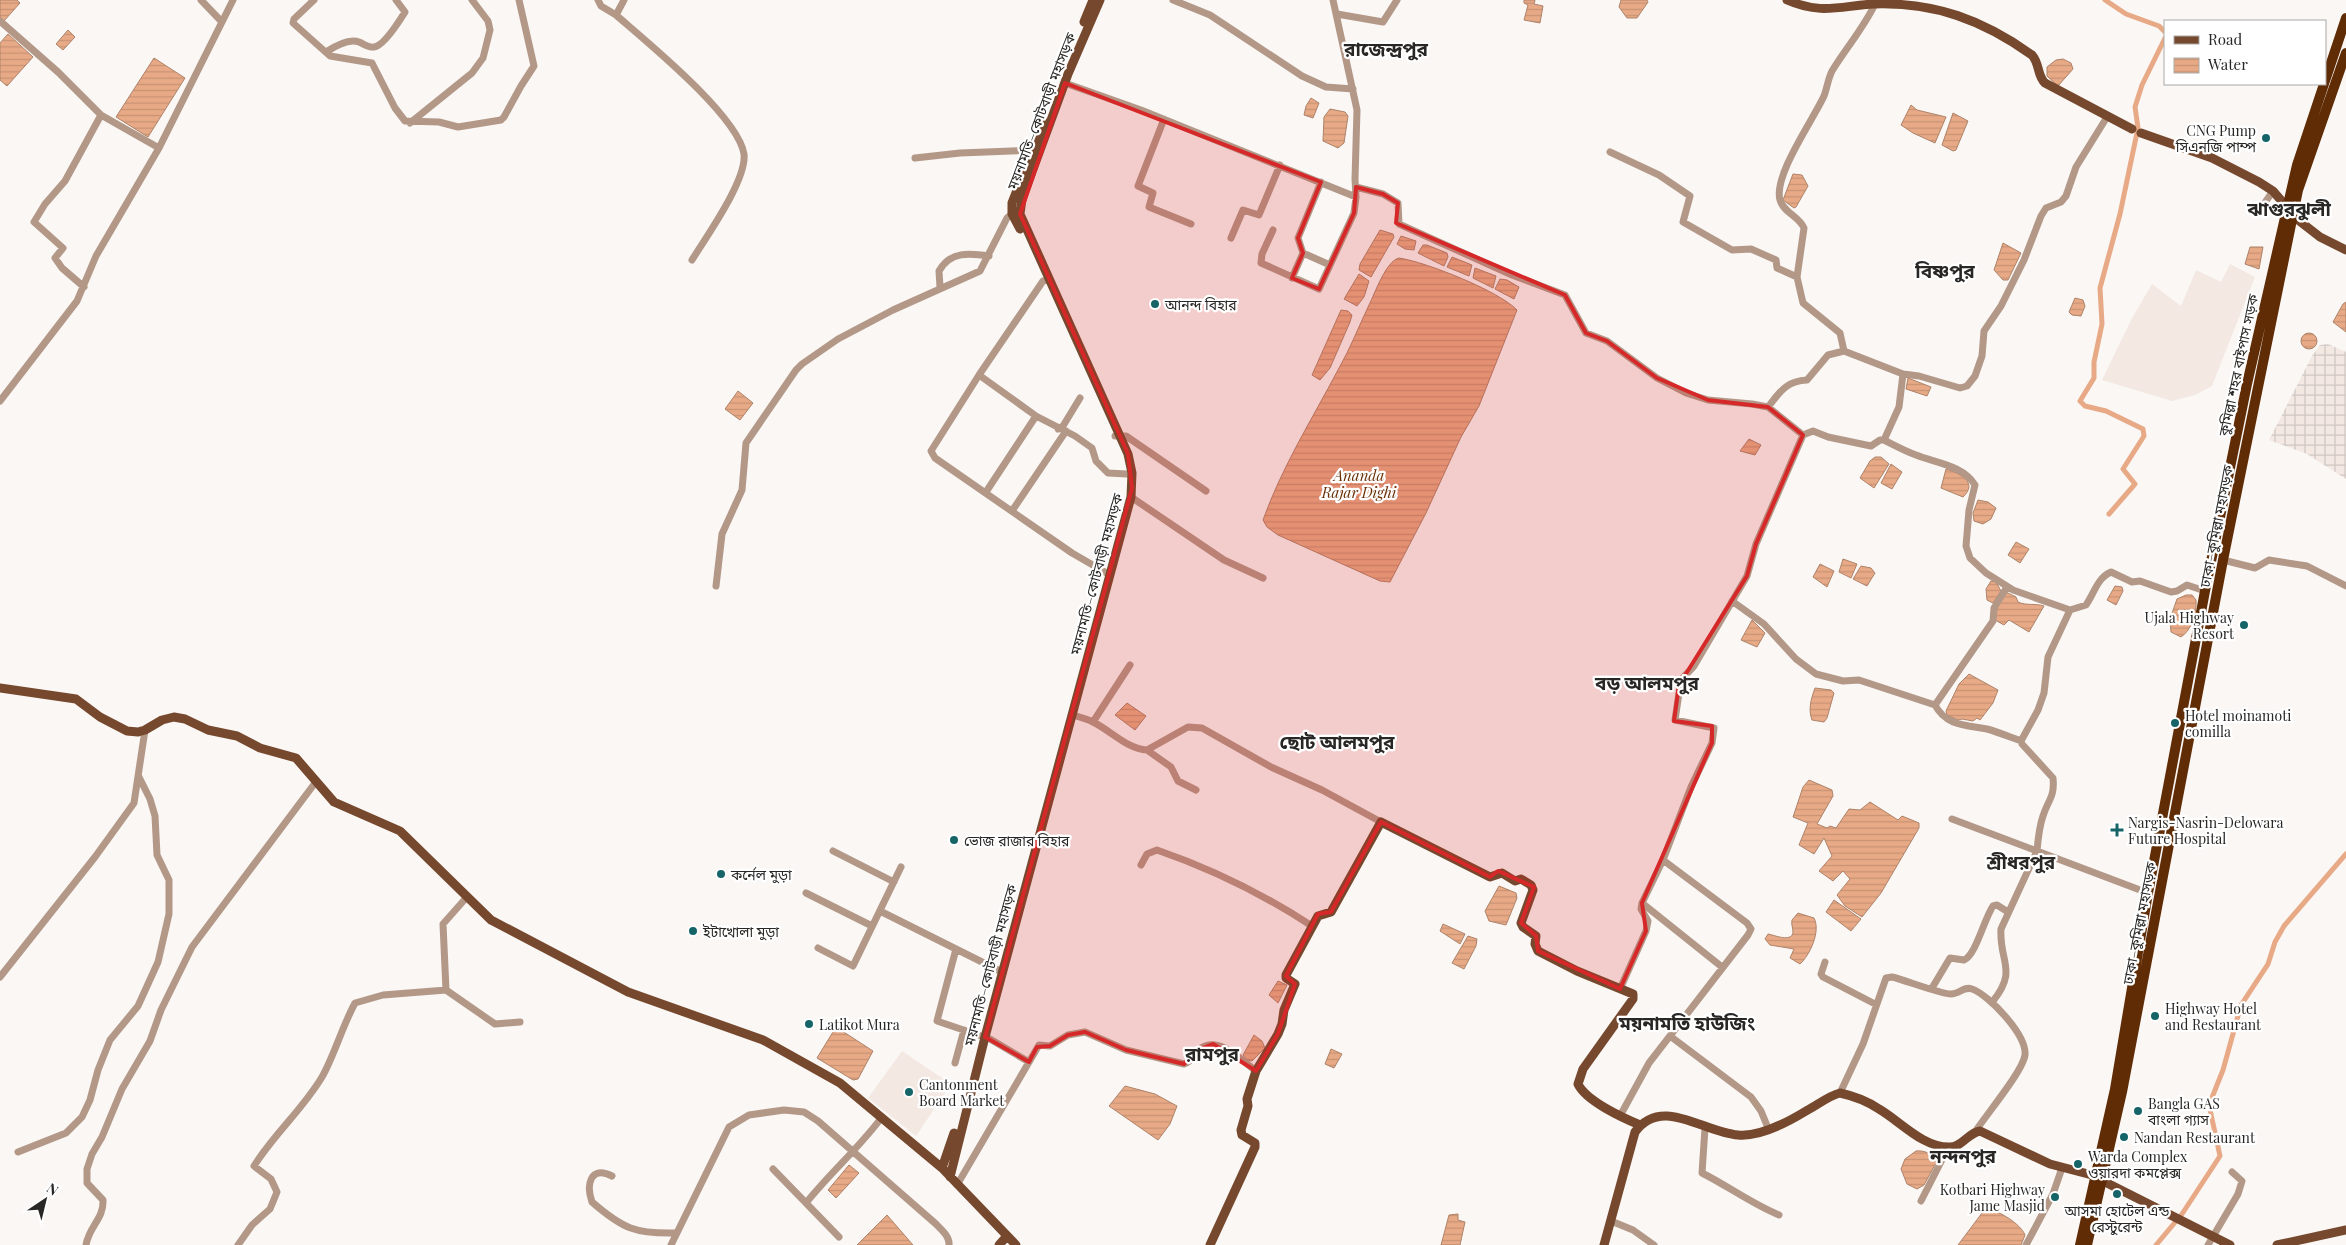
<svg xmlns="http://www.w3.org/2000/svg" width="2346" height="1245" viewBox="0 0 2346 1245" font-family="'Playfair Display','Noto Sans Bengali',serif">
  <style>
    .built { fill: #f3e8e2 }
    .industrial { fill: url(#industrial-grid) }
    .water { fill: url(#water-rules); stroke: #ae8369 }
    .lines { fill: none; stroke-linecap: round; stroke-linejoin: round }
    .canal { stroke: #e8aa86; stroke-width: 5 }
    .minor { stroke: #b39888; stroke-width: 7 }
    .major { stroke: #76482d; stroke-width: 9 }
    .highway { stroke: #5f2c06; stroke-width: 10 }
    .marked { fill: #d62828; fill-opacity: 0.2; stroke: #d62828; stroke-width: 4; stroke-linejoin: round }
    .poi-dot { fill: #156468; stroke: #fff; stroke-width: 2 }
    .labels { text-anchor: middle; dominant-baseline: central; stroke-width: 4.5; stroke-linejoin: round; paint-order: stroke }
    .street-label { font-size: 14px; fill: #282726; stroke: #fff }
    .poi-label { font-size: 14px; fill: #282726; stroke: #fff; text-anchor: start }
    .water-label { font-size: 15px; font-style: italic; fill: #693108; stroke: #fff }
    .district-label { font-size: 19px; font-weight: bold; fill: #282726; stroke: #fff }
  </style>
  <defs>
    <pattern id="industrial-grid" width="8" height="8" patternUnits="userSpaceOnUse" patternTransform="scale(1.25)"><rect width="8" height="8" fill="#f3e8e2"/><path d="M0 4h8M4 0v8" fill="none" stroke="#d0c7c2"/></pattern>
    <pattern id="water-rules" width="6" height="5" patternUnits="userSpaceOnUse" patternTransform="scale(1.25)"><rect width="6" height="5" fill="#e8aa86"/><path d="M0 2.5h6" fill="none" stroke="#c79274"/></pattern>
  </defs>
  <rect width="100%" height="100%" fill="#faf7f5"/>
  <path class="built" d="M2230,264L2255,277L2212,386L2195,395L2172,401L2102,380L2131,320L2152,284L2181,306L2196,270L2221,282Z
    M902,1051L951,1084L916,1136L868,1098Z"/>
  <path class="industrial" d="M2328,344L2346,352V479L2307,454L2269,440L2312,356L2320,345Z"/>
  <path class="water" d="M0,0H17L20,3L3,22L0,19Z
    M1524,0H1535L1534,4L1543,6L1540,23L1524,20L1528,5L1524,3Z
    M1621,0H1647L1648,2L1637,18H1627L1619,7Z
    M68,30L75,37L63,50L56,44Z
    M8,34L33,57L7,86L0,80V43Z
    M154,58L185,78L148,137L116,117Z
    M2063,59L2071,63L2073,69L2058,86L2047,76V67L2056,60Z
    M1311,98L1319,103L1313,118L1304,115L1306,106Z
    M1911,105L1917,110L1946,117L1935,143L1913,133L1901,125Z
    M1330,109L1345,112L1348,116L1344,143L1338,148L1323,141L1324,117Z
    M1953,113L1968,121L1956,150L1953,151L1942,145Z
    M1793,174L1802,175L1808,186L1796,207L1794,208L1783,200Z
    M1380,230L1393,234L1394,237L1371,277L1359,270L1360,264Z
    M1401,236L1416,241L1414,250L1405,249L1397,244Z
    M2003,243L2021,253L2008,280H2003L1994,270Z
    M1423,245H1427L1447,253L1448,257L1444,266L1418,253Z
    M2250,247H2263L2259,269L2245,264Z
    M1452,257L1472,265L1469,276L1447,267Z
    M1399,258C1426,262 1499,291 1517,310L1479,406L1461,437L1426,513L1390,582L1380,581L1278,535L1267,527L1263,520C1282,467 1312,419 1338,370C1350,349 1359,326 1369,305C1375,293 1386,261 1399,258Z
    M1475,268L1496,276L1493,288L1473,278Z
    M1359,274L1369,281L1364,297L1357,306L1344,299Z
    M1500,279L1507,280L1519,287L1514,299L1495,289Z
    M2075,298L2083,300L2085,306L2081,316L2072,315L2069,312Z
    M2346,302V332L2333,322L2343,304Z
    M1341,310L1348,311L1352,315L1350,322L1330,368L1320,380L1312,375Z
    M2301 341a8 8 0 1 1 16 0a8 8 0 1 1-16 0Z
    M1908,378L1931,387L1927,396L1906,389Z
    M738,391L753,403L740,420L725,409Z
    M1749,439L1761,445L1755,455L1740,451Z
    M1875,457H1881L1889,464L1874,488L1860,478L1870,461Z
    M1891,464L1902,472L1892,489L1881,483Z
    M1946,469C1959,473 1979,482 1963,497L1941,488Z
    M1978,500L1988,502L1996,508L1991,519L1983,524L1974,521L1973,513Z
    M2016,542L2029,549L2020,563L2008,555Z
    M1843,559L1857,564L1851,578L1839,572Z
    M1820,564L1834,571L1827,587L1813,577Z
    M1861,566L1871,568L1875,573L1867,586L1853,579Z
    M1991,581L1996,582L2001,591L1993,603L1987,600L1986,589Z
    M2115,586L2122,587L2123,591L2116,605L2107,600Z
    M2006,592L2016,597L2018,602C2026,606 2035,603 2044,606L2029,632L2009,620L2004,625L1995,620L1998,604Z
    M2186,595H2192L2196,600C2197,612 2192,630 2181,637L2171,632L2170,619L2177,599Z
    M1752,620L1765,633L1757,647L1741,640Z
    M1969,674L1998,690L1993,703L1980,720L1977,718L1973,721L1962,719L1958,720L1947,715L1946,711L1959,684Z
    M1815,688L1831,690L1834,693L1827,718L1824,722L1812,720C1808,709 1811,699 1815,688Z
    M1127,703L1146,716L1135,730L1115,715Z
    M1809,780L1832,790L1833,796L1817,824L1827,828L1830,826L1836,828L1849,809L1860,810L1870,802L1898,820L1902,816L1919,823V828L1881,893L1862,917L1845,906L1837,895L1850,879L1843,871L1833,881L1819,871L1832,856L1824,838L1814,854L1799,845L1808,823L1793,817L1803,787Z
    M1499,886L1516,893L1517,898L1506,925L1489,921L1485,911Z
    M1834,900L1861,919L1851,931L1826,912Z
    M1798,913L1814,918C1821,931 1810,955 1800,964L1790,958L1794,949L1770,945L1765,939L1768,934C1774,935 1792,943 1793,932C1793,928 1791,924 1792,920Z
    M1443,924L1465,934L1460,944L1440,931Z
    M1468,936L1477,939L1476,946L1464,969L1452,963Z
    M1278,981L1287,985L1278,1003L1269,995Z
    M836,1027L873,1051L858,1079L853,1080L817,1058Z
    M1254,1035L1262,1041L1265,1048L1252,1061L1247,1060L1243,1055Z
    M1331,1049L1342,1054L1334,1068L1325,1064Z
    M1125,1086L1155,1094L1177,1106L1170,1124L1158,1140L1109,1106Z
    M1916,1151C1924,1150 1935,1154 1936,1163L1924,1185L1917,1189L1907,1184L1901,1169L1905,1159Z
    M849,1165L859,1173L836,1198L828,1190Z
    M1985,1209C1997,1209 2021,1224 2025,1235L2021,1245H1958Z
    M1458,1214V1220L1465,1222L1460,1245H1441L1449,1215Z
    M887,1215L913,1245H857Z"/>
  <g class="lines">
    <path class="canal" d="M2105,0L2126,14L2159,26L2165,32
      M2109,514L2135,484L2123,469L2144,436L2143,429L2106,411L2085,406L2080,401L2094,378V362L2102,324L2100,288L2120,214L2138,128L2135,107L2142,85L2165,38
      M2156,1245L2182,1214L2220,1156L2209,1105L2223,1070L2241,1005L2268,964L2275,942L2284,926L2346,854"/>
    <path class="minor" d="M201,0L222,22
      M314,0L294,19L293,23L330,56L372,63L395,108L405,121L439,122L458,127L501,120L504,117L521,86L534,66L519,0
      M598,0L601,6L616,15C647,42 738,116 744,154C747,180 706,237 692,260
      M1173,0L1210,15L1302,76L1326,87L1353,89
      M1875,4C1863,29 1846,48 1832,71C1828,79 1827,88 1824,96C1813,120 1773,176 1780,200C1784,213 1799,216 1804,228L1797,277L1803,303L1840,333L1844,351L1903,374L1919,376L1960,388L1967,386L1975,376L1982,356L1984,331L2001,306L2024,260L2041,216L2046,208L2061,202L2066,196L2076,167L2107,117
      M1337,14L1383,22L1397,0
      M616,15L624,0
      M0,21L58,72L101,115L159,148
      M326,52C335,46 349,38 359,42C364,44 369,48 374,47C384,46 400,20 405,12L396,0
      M1065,83L1141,110L1356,197
      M1164,119L1138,186L1153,193L1149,207L1191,224
      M410,123L472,73L483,58L490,30L488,21L472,0
      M1610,152L1659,175L1690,196L1683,222L1732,250L1751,249L1776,260L1777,268L1797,277
      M915,158L960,153L1034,150
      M1356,187L1383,194L1398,203L1399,224L1512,275L1565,295L1586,333L1607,341L1657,378L1686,393L1708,400L1752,404L1768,407L1803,435
      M2257,214L2273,191
      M1273,230L1262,254L1261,263L1319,289L1354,213L1356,197L1355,179L1357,110L1333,0
      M1231,238L1243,210L1259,215L1280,165
      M1303,253L1298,238L1321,182
      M1292,278L1303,253L1330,265
      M1049,280L1043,281L979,375L931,451L935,458L1072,553L1110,575
      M84,287L62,268L55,258L63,248L34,222L45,204L65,181L101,115
      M940,287L939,271C950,251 970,253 989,256
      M979,375L1036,416L1075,436L1092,448L1096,461L1108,473L1127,474
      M0,401L77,301L96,256L159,148L233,0
      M1768,407C1780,392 1786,381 1807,380L1828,355L1844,351
      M1058,429L1063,426L1080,398
      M1115,436H1126L1206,491
      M1884,440L1899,407L1903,374
      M986,492L1036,416
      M1131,497L1224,560L1263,578
      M1012,511L1066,431
      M2223,560L2255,568L2269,560L2307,566L2346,586
      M716,586L722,534L742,490L746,443L796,370L802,364L838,339L893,310L980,271L1007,218L1012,214H1016
      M1732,601L1764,624L1796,659L1816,674L1843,681L1859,680L1935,705C1946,726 1966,725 1987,729C1998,732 2010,737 2021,741
      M1935,705L1993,621L1994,608L2007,587
      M1073,715C1080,717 1087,719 1093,722C1110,730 1127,749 1147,750L1188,727L1202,728L1271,767L1322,790L1381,822
      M1093,722L1130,665
      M1147,750L1171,767L1178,781L1196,790
      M1952,819L2037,851C2038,839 2039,827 2043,816C2048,800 2055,797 2053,778L2022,744L2021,741L2038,710L2044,693L2048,657L2070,610
      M833,851L894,882
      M1663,860L1691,787L1712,743L1714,728L1675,720L1681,680L1694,666L1747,576L1756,544L1803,435L1813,431L1828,437L1871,446L1880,440H1884C1894,445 1905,451 1916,455C1936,463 1963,465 1975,485L1969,510L1966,546L1970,558L1986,573L2013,590L2070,610L2086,605C2094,594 2097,578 2111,572L2132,582L2140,581L2171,592L2177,591L2187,585L2205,591
      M1141,865L1147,854L1157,850C1212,869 1263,894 1312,926
      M806,893L872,926
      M466,898L443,924L446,990L495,1024L520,1022
      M1642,903L1722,967
      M880,911L998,970
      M818,948L853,966L901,867
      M956,949L937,1021L990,1039L1029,1062
      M1825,962L1821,974L1823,977L1875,1004
      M0,977L95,857L134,803L145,730
      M1932,988L1950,958L1964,960C1976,955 1984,919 1993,906L1997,905L2008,912
      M1620,989L1646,931L1648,921L1641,909L1642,903L1663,860L1747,923L1751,929L1748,935L1649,1063L1620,1116
      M1993,1001C2018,970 1999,962 2001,929L2037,851L2148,893
      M1670,1036L1751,1097L1761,1111L1768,1128
      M955,1063L964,1030
      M1840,1093L1863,1044L1886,978L1892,977C1905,980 1940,994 1951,994C1960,994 1963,986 1972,989C1989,995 2027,1035 2025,1055C2023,1071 1986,1115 1975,1132
      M1705,1128L1702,1173C1728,1186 1752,1204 1779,1215
      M18,1152L66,1133L82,1117L90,1100L98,1070L110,1040L138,1006L158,962L169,914V880L157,855L155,816L150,799L139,777
      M773,1169L806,1203C830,1173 859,1148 882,1117
      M612,1176C590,1165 586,1185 592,1202C623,1229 636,1234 676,1233
      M957,1185L1039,1045L1050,1046L1068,1035L1085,1032L1126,1050L1184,1064C1193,1062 1194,1052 1201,1048C1220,1036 1241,1060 1256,1071
      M1921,1201L1948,1148
      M806,1203L839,1237
      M1611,1221L1633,1230L1654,1245
      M86,1245C89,1226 104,1219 103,1200L87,1183V1169L92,1154L102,1137L122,1089L150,1041L161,1010L192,947L315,783
      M238,1245L252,1225L270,1209L277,1192L271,1179L254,1166C274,1134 303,1109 322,1077C334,1056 342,1027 355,1003L383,995L446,990
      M671,1245L729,1127L749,1115L784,1110L804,1112L818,1121L936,1224C942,1230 950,1237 949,1245
      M2026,1245L2053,1194L2062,1168
      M2208,1245L2238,1194L2242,1181L2232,1172"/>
    <path class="major" d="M1787,0C1821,15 1840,6 1874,4C1935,2 1983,20 2032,55C2040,64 2037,76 2045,83L2132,129
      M1084,22L1093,0
      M2141,133L2212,158L2259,182L2273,191L2286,206L2293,216L2320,237L2346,250
      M1020,229L1012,214V203L1044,122
      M0,688L76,699L100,717L127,731L138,732L145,730L162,720L174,717L185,719L208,730L237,736L260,748L296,758L334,802L400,831L491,920L628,992L763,1040L840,1083L942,1168L1016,1245
      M942,1168L954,1133
      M950,1177L985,1037L1131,497L1132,473L1128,454L1020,214L1022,199L1068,74L1100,0
      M2107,1183L2230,1245
      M999,1245L1007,1236
      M1210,1245L1255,1147V1143L1242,1135L1241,1130L1248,1106L1247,1099L1256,1071L1278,1034L1282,1024L1284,1010L1295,984L1286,978V975L1318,916L1331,912L1381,822L1490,877L1502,873L1515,881L1521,879L1531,885L1533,890L1521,923L1523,927L1536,936L1535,944L1538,951L1577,971L1633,994V999L1583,1069L1578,1084C1586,1101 1623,1118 1640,1125
      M1604,1245L1635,1132C1662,1095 1704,1133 1738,1135C1759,1137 1788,1122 1806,1111C1818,1105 1828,1096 1840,1093C1854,1096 1867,1101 1879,1109C1900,1121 1923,1148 1950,1147C1962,1147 1968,1133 1980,1131L2050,1164L2092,1175
      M2277,1245L2346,1230"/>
    <path class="highway" d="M2325,81L2346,18
      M2080,1245L2115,1089L2148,893L2205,591L2247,384L2297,165L2324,84
      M2087,1245L2122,1092L2223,560L2298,190L2346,53"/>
  </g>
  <path class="marked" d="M1065,83L1321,182L1298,238L1303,253L1292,278L1319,289L1354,213L1356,187L1383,194L1398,203L1396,223L1565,295L1586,333L1607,341L1657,378L1708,400L1768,407L1803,435L1756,544L1747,576L1679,685L1674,721L1712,726V743L1642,903L1646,931L1620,989L1538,951L1536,936L1521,923L1534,887L1498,871L1490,877L1381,822L1331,912L1318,914L1286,976L1295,984L1278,1034L1256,1071L1213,1044L1198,1050L1184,1064L1126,1050L1085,1032L1068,1035L1050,1046L1037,1047L1029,1062L985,1037L1132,488L1128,454L1020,214Z"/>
  <g class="poi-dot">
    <circle cx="2266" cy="138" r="5"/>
    <circle cx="1155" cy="304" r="5"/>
    <circle cx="2244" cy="625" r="5"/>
    <circle cx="2175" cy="723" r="5"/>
    <path d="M2114.5 822.5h5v5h5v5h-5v5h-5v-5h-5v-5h5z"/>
    <circle cx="954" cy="840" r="5"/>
    <circle cx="721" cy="874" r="5"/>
    <circle cx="693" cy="931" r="5"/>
    <circle cx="2155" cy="1016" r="5"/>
    <circle cx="809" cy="1024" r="5"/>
    <circle cx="909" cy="1092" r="5"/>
    <circle cx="2138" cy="1111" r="5"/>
    <circle cx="2124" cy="1137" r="5"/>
    <circle cx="2078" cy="1164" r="5"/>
    <circle cx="2117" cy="1194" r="5"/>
    <circle cx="2055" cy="1197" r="5"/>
  </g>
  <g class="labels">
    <g class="street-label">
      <text transform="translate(1041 111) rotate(-69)">ময়নামতি–কোটবাড়ী মহাসড়ক</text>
      <text transform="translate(2238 365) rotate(-78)">কুমিল্লা শহর বাইপাস সড়ক</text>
      <text transform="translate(2216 526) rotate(-79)">ঢাকা–কুমিল্লা মহাসড়ক</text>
      <text transform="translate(1096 574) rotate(-75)">ময়নামতি–কোটবাড়ী মহাসড়ক</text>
      <text transform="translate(2139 923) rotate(-79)">ঢাকা–কুমিল্লা মহাসড়ক</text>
      <text transform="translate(990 965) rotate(-75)">ময়নামতি–কোটবাড়ী মহাসড়ক</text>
    </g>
    <g class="poi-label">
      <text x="2256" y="130" text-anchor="end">CNG Pump<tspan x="2256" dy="16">সিএনজি পাম্প</tspan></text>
      <text x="1165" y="304">আনন্দ বিহার</text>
      <text x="2234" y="617" text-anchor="end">Ujala Highway<tspan x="2234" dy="16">Resort</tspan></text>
      <text x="2185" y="715">Hotel moinamoti<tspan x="2185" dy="16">comilla</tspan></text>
      <text x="2128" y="822">Nargis-Nasrin-Delowara<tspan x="2128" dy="16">Future Hospital</tspan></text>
      <text x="964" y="840">ভোজ রাজার বিহার</text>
      <text x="731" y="874">কর্নেল মুড়া</text>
      <text x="703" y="931">ইটাখোলা মুড়া</text>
      <text x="2165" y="1008">Highway Hotel<tspan x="2165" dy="16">and Restaurant</tspan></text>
      <text x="819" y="1024">Latikot Mura</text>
      <text x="919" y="1084">Cantonment<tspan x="919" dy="16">Board Market</tspan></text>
      <text x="2148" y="1103">Bangla GAS<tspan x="2148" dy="16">বাংলা গ্যাস</tspan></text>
      <text x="2134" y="1137">Nandan Restaurant</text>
      <text x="2088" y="1156">Warda Complex<tspan x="2088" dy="16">ওয়ারদা কমপ্লেক্স</tspan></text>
      <text x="2045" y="1189" text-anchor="end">Kotbari Highway<tspan x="2045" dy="16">Jame Masjid</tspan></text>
      <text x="2117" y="1210" text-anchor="middle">আসমা হোটেল এন্ড<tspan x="2117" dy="16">রেস্টুরেন্ট</tspan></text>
    </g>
    <g class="water-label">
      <text x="1359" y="475">Ananda<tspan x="1359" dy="17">Rajar Dighi</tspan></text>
    </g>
    <g class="district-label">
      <text x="1386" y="48">রাজেন্দ্রপুর</text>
      <text x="2289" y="208">ঝাগুরঝুলী</text>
      <text x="1945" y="270">বিষ্ণপুর</text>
      <text x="1647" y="682">বড় আলমপুর</text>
      <text x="1337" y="741">ছোট আলমপুর</text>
      <text x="2021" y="861">শ্রীধরপুর</text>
      <text x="1687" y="1022">ময়নামতি হাউজিং</text>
      <text x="1212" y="1053">রামপুর</text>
      <text x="1963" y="1155">নন্দনপুর</text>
    </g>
  </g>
  <rect x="2164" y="20" width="162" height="65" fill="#ffffff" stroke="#a9a9a8"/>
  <rect x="2174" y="36" width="25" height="8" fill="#76482d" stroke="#a9a9a8"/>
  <text x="2208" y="45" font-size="15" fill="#282726">Road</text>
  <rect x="2174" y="58" width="25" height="15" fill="url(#water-rules)" stroke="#a9a9a8"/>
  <text x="2208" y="70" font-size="15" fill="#282726">Water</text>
  <g transform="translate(45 1200) rotate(35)" stroke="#ffffff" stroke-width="4" paint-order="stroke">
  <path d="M0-4L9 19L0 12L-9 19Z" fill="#282726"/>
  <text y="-8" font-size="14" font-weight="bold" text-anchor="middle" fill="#282726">N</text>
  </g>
</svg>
